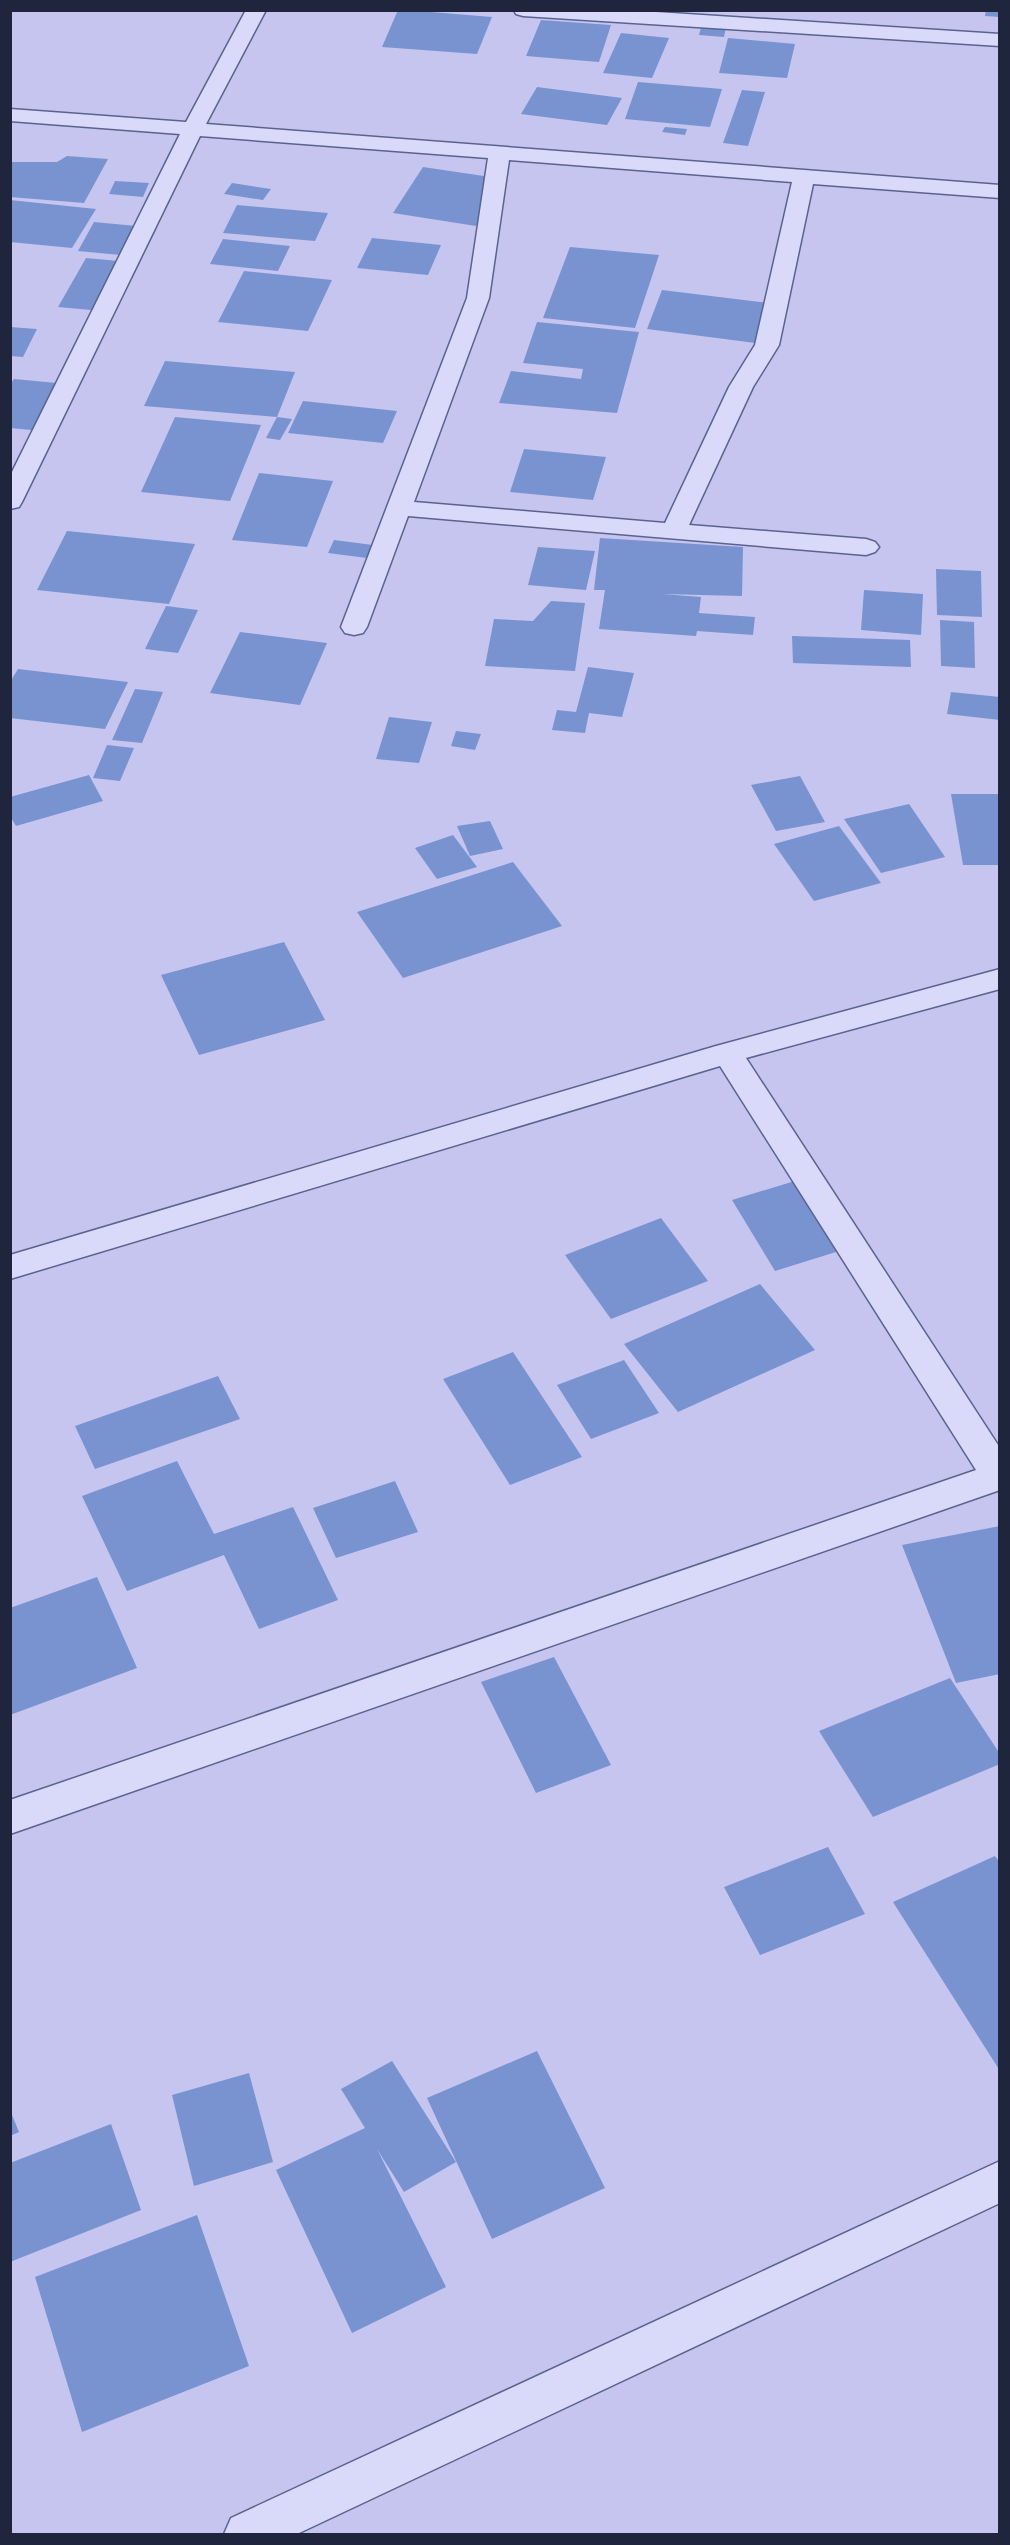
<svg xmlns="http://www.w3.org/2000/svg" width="1010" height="2545" viewBox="0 0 1010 2545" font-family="'Noto Serif',serif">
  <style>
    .building { fill: #7993d0 }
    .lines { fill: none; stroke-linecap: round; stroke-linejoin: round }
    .street-casing { stroke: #5a638d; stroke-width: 3 }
    .street { fill: #d9d9fa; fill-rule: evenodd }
  </style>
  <rect width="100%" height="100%" fill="#c5c5f0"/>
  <path class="building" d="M398,10H407L492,17L477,54L382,47Z
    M986,10H1000V17L985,16Z
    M541,20L611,25L599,62L526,56Z
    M703,20L727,22L724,37L699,35Z
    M621,33L669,38L652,78L603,73Z
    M728,38L795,44L787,78L719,73Z
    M638,82L722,89L710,127L625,119Z
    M537,87L622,98L607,125L521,114Z
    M742,90L765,92L748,146L723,143Z
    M665,127L687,129L685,135L662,132Z
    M67,156L108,159L84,203L10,197V162H57Z
    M423,167L504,179L476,226L393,213Z
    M115,181L149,183L143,197L109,194Z
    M232,183L271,189L263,200L224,194Z
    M10,200L96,209L72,248L10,242Z
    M237,205L328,213L315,241L223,233Z
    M94,222L157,228L142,257L78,251Z
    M372,238L441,245L428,275L357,268Z
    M223,239L290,246L278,271L210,264Z
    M570,247L659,255L635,328L543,318Z
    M86,258L140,263L113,312L58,307Z
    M244,271L332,280L308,331L218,322Z
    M662,290L776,304L763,344L647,329Z
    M537,322L639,332L617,413L499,403L511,371L581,379L583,369L523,363Z
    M10,327L37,329L23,357L10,356Z
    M165,361L295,372L277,417L144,406Z
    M14,379L78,385L53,432L10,428V385Z
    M303,401L397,411L383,443L288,433Z
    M175,417L261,425L230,501L141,492Z
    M277,417L292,419L280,440L266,438Z
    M524,449L606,457L593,500L510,492Z
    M259,473L333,481L307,547L232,540Z
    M67,531L195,544L169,604L37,590Z
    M600,538L743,547L742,596L662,594L701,597L699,613L755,617L753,635L697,631L696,636L599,629L605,590H594Z
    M334,540L396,548L390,561L328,553Z
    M538,547L595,551L586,590L528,585Z
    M936,569L981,571L982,617L937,615Z
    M864,590L923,594L921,635L861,630Z
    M551,601L585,603L575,671L485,666L494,619L533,621Z
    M166,606L198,610L178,653L145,649Z
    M940,620L974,622L975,668L941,666Z
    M240,632L327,643L300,705L210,693Z
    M792,636L910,640L911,667L793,663Z
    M588,667L634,673L622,717L589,713L585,733L552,730L557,710L576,712Z
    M18,669L128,682L105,729L10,718V682Z
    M135,689L163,692L142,743L112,740Z
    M951,692L1000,697V720L947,714Z
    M389,717L432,722L419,763L376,759Z
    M456,731L481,734L475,750L451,746Z
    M107,745L134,748L120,781L93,778Z
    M89,775L103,801L16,826L10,816V797Z
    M800,776L825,822L776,831L751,785Z
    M951,794H1000V865H963Z
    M909,804L945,857L881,873L844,819Z
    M490,821L503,849L470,856L457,826Z
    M839,826L881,883L814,901L774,844Z
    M453,835L477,867L437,879L415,848Z
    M513,862L562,926L403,978L357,912Z
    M284,942L325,1020L199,1055L161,975Z
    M808,1177L852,1247L775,1271L732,1200Z
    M661,1218L708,1281L611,1319L565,1255Z
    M760,1284L815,1350L678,1412L624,1344Z
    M513,1352L582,1457L510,1485L443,1379Z
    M624,1360L659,1413L591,1439L557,1385Z
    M218,1376L240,1419L95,1469L75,1426Z
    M177,1461L214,1534L293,1507L338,1600L259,1629L224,1555L127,1591L82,1496Z
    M395,1481L418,1532L336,1558L313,1508Z
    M1000,1526V1674L956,1683L902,1545Z
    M97,1577L137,1668L10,1715V1608Z
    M554,1657L611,1765L536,1793L481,1682Z
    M950,1678L1000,1754V1764L873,1817L819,1731Z
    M828,1847L865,1914L760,1955L724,1887Z
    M995,1856L1000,1863V2071L893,1902Z
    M537,2051L605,2188L492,2239L427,2098Z
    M392,2061L456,2162L404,2192L377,2149L446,2287L352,2333L276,2170L365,2128L341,2089Z
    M249,2073L273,2162L194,2186L172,2095Z
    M10,2110L19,2132L10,2136Z
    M111,2124L141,2210L10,2262V2163Z
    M197,2215L249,2366L82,2432L35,2277Z"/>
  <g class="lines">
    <defs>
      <path id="street" d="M246,10H266L206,124L1000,185V198L813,184L779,345L753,387L689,525L866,539L875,542L879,547L875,552L866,555L408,516L367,627L363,633L354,635L345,633L341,627L467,298L488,158L200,136L22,502L19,507L10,509V476L180,134L10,121V109L186,122ZM509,160L792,182L755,345L729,387L665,523L414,502L489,298Z
        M514,10H625L1000,34V46L523,16L516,14Z
        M1000,969V989L746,1058L1000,1448V1490L10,1834V1800L976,1470L720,1066L10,1279V1255L716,1046Z
        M1000,2161V2203L297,2534H224L231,2518Z"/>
    </defs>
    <use href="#street" class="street-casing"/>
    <use href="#street" class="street"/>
  </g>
  <rect width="1010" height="2545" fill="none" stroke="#1e253c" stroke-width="24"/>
</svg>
